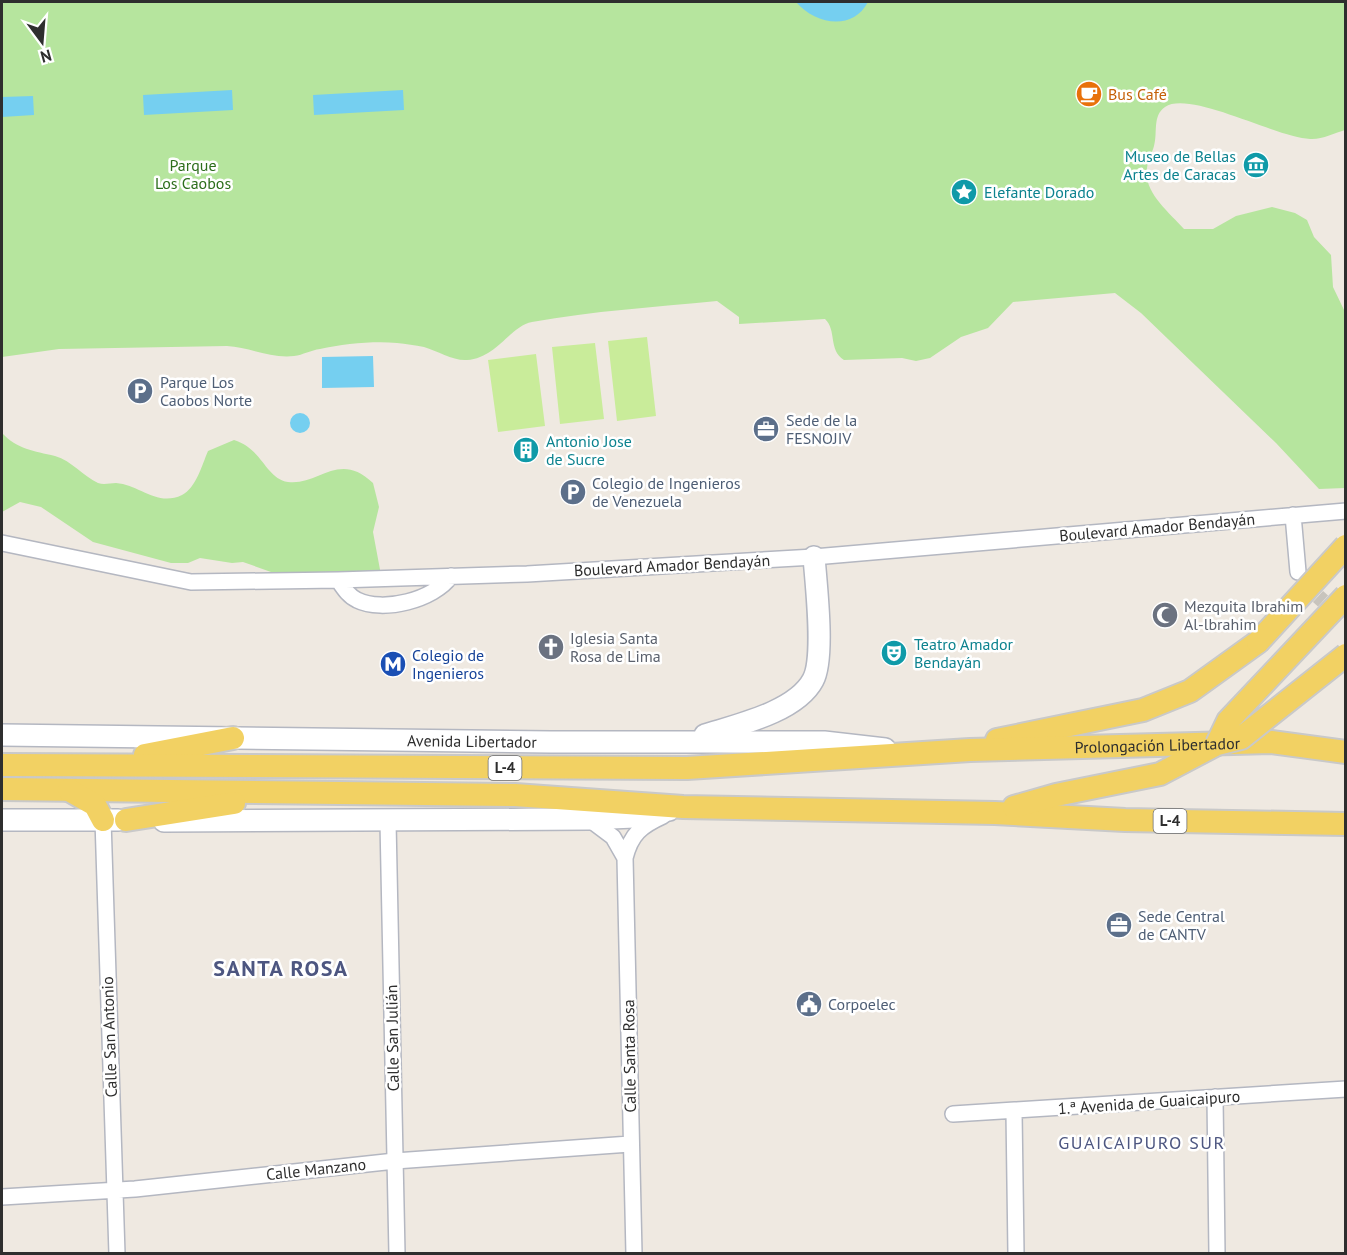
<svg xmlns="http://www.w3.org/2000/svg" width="1347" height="1255" font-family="'PT Sans',sans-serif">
	<rect width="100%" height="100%" fill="#efe9e1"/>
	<path fill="#b6e59e" d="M 2,2 L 1345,2 L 1345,130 C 1335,133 1321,140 1310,139 C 1277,138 1190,90 1165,107 C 1152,116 1158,133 1154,146 C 1152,153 1148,160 1147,168 C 1143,192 1169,212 1184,229 L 1213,229 L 1236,216 L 1272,207 L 1295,213 L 1307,220 L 1314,237 L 1331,255 L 1333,287 L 1345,312 L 1345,488 L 1319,489 L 1276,443 L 1141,313 L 1115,293 L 1013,302 L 988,328 L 961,337 L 930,358 L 916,361 L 902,358 L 844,360 C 828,350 837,330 825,319 L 739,324 L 739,317 L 717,301 C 655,307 593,311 532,322 C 510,326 497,358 467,360 C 453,361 438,351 424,347 C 415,345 406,344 397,343 C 372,341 344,344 320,349 C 311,350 303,355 294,356 C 272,359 249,347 227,346 L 59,349 L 2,357 Z
		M 2,433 C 17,449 34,451 55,456 C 72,461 83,476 98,483 C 104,485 110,483 116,483 C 140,485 157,507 182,495 C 196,488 202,465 208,451 L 234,440 C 263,449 265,478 288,482 C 318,486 339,450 373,483 L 379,507 L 373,532 L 381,575 L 288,578 L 243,562 L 232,563 L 200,558 L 188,563 L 171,563 L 93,542 L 41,507 L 20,502 L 2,512 Z"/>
	<path fill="#c9ec9a" d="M 647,337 L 656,416 L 617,421 L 608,341 Z
		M 595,343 L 604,419 L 560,424 L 552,347 Z
		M 536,354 L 545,426 L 498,432 L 488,360 Z"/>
	<path fill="#75cff0" d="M 796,2 L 868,2 C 852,32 815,24 796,2 Z
		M 232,90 L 233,110 L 144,115 L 143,95 Z
		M 403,90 L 404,110 L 314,115 L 313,95 Z
		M 33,96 L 34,115 L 2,117 L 2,97 Z
		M 373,356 L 374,387 L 322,388 L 322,357 Z
		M290 423a10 10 0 1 1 20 0a10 10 0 1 1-20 0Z"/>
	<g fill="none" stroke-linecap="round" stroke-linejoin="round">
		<path stroke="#c8c4bd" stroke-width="15" stroke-dasharray="15 8" stroke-linecap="butt" d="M 1301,581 L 1323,601"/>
		<defs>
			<path id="street" d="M 1293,515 L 1298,572
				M 2,543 L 191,582 L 338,580 L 527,574 L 814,557 L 1346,511
				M 338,580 C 343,587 348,596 357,600 C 383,613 434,600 451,576
				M 589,819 L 613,837 L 625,858
				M 103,820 L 117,1254
				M 388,822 L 397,1254
				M 1215,1097 L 1217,1254
				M 1014,1112 L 1016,1254
				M 953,1114 L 1346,1089
				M 2,1197 L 135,1189 L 395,1161 L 630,1144
				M 634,1254 L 625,858 C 631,834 641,826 663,816"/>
			<g id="secondary">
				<path id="s1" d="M 2,735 L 551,742 L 824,742 L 885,749"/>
				<path d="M 705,735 C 737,725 796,712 813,680 C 825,658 816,584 814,557"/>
				<path d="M 2,820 L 118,820"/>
				<path d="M 164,821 L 589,819 L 634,817 L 669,810"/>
			</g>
			<g id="primary">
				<path d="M 997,740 L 1143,710 L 1190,691 L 1258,642"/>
				<path d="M 145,755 L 233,738"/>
				<path id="s2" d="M 2,765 L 687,768 L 970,750 L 1271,742 L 1346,752"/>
				<path d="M 2,789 L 515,795 L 683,807 L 995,813 L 1125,820 L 1346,824"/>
				<path d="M 69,790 L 95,805 L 103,820"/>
				<path d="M 1014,807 L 1056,795 L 1160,774 L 1217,744"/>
				<path d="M 126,820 L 234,803"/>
			</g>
		</defs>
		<use href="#street" stroke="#b4b7c1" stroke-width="18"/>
		<use href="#secondary" stroke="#b4b7c1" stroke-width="24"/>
		<use href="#primary" stroke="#c9c9c9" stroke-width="26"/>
		<use href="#street" stroke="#fff" stroke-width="15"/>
		<use href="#secondary" stroke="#fff" stroke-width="21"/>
		<use href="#primary" stroke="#f2d163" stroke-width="22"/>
		<defs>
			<path id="primary-bridge" d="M 1258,642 L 1346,546
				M 1217,744 L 1228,721 L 1346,596
				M 1217,744 L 1241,738 L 1346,655"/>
		</defs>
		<use href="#primary-bridge" stroke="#c9c9c9" stroke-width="26" stroke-linecap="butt"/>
		<use href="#primary-bridge" stroke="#f2d163" stroke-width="22"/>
	</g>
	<defs>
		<symbol id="cafe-disc" viewBox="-11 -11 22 22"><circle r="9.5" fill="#e8710a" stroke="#fff"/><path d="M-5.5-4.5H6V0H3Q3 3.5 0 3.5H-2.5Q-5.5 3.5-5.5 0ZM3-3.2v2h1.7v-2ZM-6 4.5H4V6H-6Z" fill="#fff"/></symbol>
		<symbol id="museum-disc" viewBox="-11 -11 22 22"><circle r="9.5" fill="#0f9aa8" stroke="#fff"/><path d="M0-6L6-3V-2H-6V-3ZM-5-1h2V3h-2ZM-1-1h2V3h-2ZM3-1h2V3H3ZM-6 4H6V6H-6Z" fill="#fff"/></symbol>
		<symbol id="sight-disc" viewBox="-11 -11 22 22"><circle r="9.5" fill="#0f9aa8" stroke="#fff"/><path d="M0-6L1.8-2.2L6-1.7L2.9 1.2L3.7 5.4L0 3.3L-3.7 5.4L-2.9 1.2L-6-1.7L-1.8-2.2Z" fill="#fff"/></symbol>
		<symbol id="parking-disc" viewBox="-11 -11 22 22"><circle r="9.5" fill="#5c6f8a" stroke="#fff"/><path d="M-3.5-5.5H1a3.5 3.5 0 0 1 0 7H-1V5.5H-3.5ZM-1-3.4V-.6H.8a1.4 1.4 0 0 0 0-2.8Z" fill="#fff"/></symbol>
		<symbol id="office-disc" viewBox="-11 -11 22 22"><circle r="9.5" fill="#5c6f8a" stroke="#fff"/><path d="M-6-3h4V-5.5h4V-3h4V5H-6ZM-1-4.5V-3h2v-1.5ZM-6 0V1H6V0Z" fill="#fff"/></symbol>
		<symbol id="building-disc" viewBox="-11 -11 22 22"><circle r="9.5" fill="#0f9aa8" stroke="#fff"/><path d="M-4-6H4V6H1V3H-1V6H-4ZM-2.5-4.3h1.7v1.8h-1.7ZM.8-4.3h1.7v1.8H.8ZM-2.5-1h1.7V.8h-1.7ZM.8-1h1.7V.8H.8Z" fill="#fff"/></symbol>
		<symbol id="mosque-disc" viewBox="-11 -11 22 22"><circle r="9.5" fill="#6b7280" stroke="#fff"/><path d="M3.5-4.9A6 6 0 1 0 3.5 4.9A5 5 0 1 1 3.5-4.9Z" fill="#fff"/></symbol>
		<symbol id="church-disc" viewBox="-11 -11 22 22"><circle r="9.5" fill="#6b7280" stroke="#fff"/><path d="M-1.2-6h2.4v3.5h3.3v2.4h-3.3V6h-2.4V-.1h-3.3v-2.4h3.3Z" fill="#fff"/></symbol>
		<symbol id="theatre-disc" viewBox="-11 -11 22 22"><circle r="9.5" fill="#0f9aa8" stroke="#fff"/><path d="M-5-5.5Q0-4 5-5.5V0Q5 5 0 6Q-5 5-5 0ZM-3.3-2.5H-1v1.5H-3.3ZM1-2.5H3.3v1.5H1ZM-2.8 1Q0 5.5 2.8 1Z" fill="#fff"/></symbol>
		<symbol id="metro-disc" viewBox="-11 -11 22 22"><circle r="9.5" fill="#1a4fb4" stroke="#fff"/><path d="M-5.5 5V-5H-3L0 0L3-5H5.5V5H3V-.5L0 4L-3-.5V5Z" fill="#fff"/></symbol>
		<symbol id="civic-disc" viewBox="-11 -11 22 22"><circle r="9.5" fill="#5c6f8a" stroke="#fff"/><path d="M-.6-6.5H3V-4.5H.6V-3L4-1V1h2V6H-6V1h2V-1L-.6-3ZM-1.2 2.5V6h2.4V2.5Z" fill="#fff"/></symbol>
	</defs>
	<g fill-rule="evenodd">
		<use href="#cafe-disc" x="1074" y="79" width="30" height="30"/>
		<use href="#museum-disc" x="1241" y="150" width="30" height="30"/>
		<use href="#sight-disc" x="949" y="177" width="30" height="30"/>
		<use href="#parking-disc" x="125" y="376" width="30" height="30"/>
		<use href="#office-disc" x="751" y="414" width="30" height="30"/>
		<use href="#building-disc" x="511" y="435" width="30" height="30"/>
		<use href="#parking-disc" x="558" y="477" width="30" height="30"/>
		<use href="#mosque-disc" x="1150" y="600" width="30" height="30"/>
		<use href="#church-disc" x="536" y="632" width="30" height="30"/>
		<use href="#theatre-disc" x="879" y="638" width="30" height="30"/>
		<use href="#metro-disc" x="378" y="649" width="30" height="30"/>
		<use href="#office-disc" x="1104" y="910" width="30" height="30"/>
		<use href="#civic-disc" x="794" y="989" width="30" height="30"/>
	</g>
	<g text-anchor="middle" stroke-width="5" stroke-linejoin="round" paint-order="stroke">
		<g fill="#fff" stroke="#6d6d6d" stroke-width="1.5">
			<rect x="488.5" y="756" width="33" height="24" rx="4.5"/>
			<rect x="1153.5" y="809" width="33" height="24" rx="4.5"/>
		</g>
		<g font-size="15" font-weight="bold" fill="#2e2e2e">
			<text x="505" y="773">L-4</text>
			<text x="1170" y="826">L-4</text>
		</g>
		<g font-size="16" fill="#c56008" stroke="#fff" text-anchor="start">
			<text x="1108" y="100">Bus Café</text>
		</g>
		<g font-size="16" fill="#0d838f" stroke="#fff" text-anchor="start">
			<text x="1236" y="162" text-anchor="end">Museo de Bellas<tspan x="1236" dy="18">Artes de Caracas</tspan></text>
			<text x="984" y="198">Elefante Dorado</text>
			<text x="546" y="447">Antonio Jose<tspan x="546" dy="18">de Sucre</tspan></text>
			<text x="914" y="650">Teatro Amador<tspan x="914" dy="18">Bendayán</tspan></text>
		</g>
		<g font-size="16" fill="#2c6e1b" stroke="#fff">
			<text x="193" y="171">Parque<tspan x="193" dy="18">Los Caobos</tspan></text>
		</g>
		<g font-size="16" fill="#4e5e75" stroke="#fff" text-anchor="start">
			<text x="160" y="388">Parque Los<tspan x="160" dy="18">Caobos Norte</tspan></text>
			<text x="786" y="426">Sede de la<tspan x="786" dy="18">FESNOJIV</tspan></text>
			<text x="592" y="489">Colegio de Ingenieros<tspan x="592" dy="18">de Venezuela</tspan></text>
			<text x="1138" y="922">Sede Central<tspan x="1138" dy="18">de CANTV</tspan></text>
			<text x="828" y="1010">Corpoelec</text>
		</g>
		<g font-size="16" fill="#2e2e2e" stroke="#fff">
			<text transform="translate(1157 527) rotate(-5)" y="6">Boulevard Amador Bendayán</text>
			<text transform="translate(672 565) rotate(-3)" y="6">Boulevard Amador Bendayán</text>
			<text dy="6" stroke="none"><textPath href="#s1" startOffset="470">Avenida Libertador</textPath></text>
			<text dy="6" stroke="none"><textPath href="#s2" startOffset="1156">Prolongación Libertador</textPath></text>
			<text transform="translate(109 1037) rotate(-92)" y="6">Calle San Antonio</text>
			<text transform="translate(392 1038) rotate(-91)" y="6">Calle San Julián</text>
			<text transform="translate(629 1056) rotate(-91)" y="6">Calle Santa Rosa</text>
			<text transform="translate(1149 1102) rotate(-4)" y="6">1.ª Avenida de Guaicaipuro</text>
			<text transform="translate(316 1169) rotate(-6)" y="6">Calle Manzano</text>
		</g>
		<g font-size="16" fill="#5b616d" stroke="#fff" text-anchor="start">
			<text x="1184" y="612">Mezquita Ibrahim<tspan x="1184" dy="18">Al-lbrahim</tspan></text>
			<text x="570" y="644">Iglesia Santa<tspan x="570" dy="18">Rosa de Lima</tspan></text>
		</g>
		<g font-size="16" fill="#164399" stroke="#fff" text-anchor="start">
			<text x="412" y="661">Colegio de<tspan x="412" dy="18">Ingenieros</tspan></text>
		</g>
		<g font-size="18" letter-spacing="1.5" fill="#4d5680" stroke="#fff">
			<text x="1142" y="1149">GUAICAIPURO SUR</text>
		</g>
		<g font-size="22" font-weight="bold" letter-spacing="1.5" fill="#4d5680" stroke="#fff">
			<text x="281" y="976">SANTA ROSA</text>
		</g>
	</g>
	<rect width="1347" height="1255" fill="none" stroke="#2e2e2e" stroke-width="6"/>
	<g transform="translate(42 42) rotate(164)" stroke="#ffffff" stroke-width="4.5" paint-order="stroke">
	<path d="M0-4.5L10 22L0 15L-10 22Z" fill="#2e2e2e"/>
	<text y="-9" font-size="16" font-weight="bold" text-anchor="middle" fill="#2e2e2e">N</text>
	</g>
</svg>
